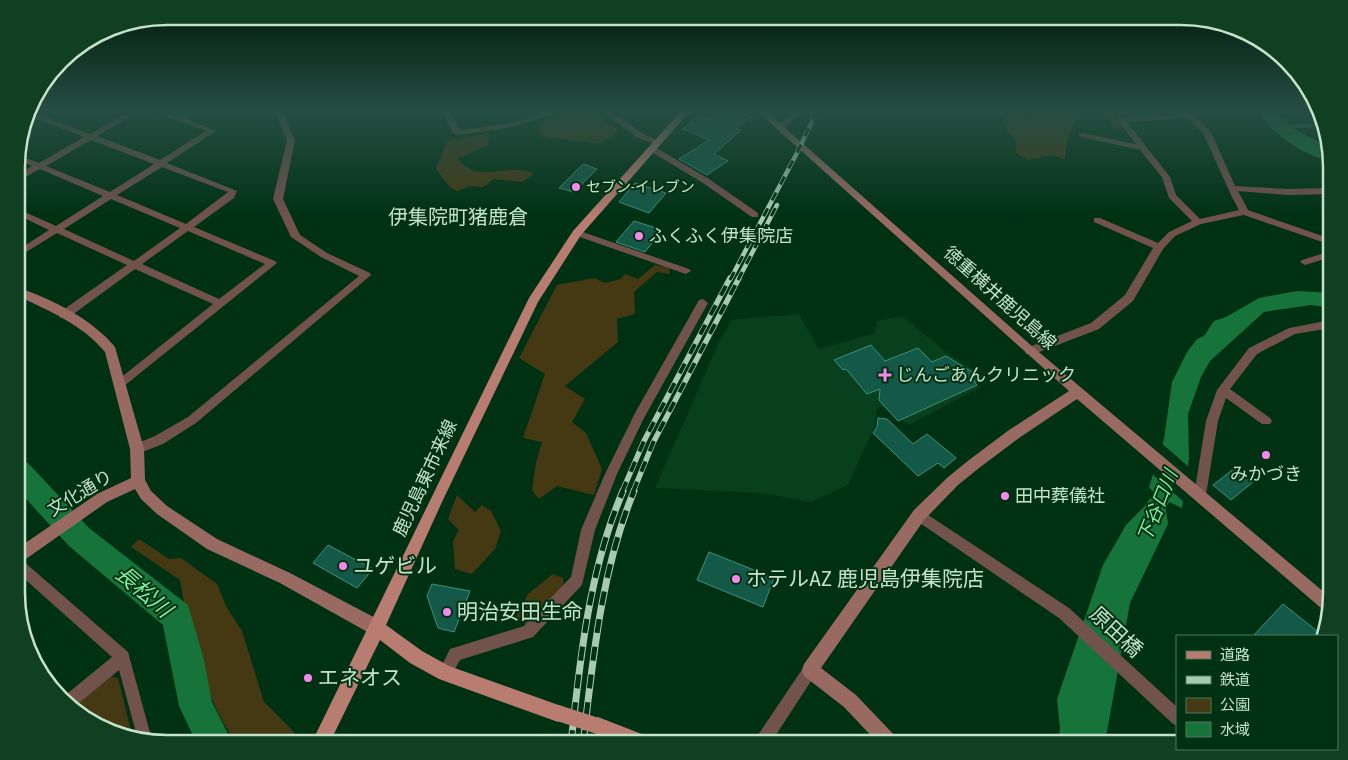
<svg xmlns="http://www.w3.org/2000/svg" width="1348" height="760" font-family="'Roboto Condensed','Noto Sans JP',sans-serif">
	<rect width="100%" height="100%" fill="#003113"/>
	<path fill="#083f1d" d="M 799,314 L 819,349 L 875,333 L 877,321 L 902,316 L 950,355 L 987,378 L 977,383 L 981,387 L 909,425 L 880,406 L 876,411 L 875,426 L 848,485 L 811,502 L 761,493 L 655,488 L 718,344 L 731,320 Z"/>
	<path fill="#453913" d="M 571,111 L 588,111 L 618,129 L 613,136 L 600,144 L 540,136 L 539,121 L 555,118 Z
		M 1033,111 L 1112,111 L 1122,129 L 1112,128 L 1109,118 L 1082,114 C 1070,124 1066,144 1065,159 L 1052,155 L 1028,160 L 1016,153 L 1016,141 L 1008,132 L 1003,121 L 1010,112 L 1027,119 Z
		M 489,133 L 488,145 L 457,159 C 461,162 466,167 470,169 C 491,178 514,163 534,174 L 522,182 L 494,179 L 483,187 L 470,186 L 457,191 L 450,187 L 436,169 L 447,141 Z
		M 655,265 L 669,268 L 670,274 L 657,272 L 634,292 L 635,314 L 617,319 L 618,342 L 565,386 L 585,399 L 572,422 L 586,433 L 602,469 L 594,495 L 557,486 L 539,499 L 532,490 L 536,463 L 542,442 L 523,438 L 545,374 L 519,358 L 557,285 L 594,278 L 605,283 L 621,279 L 625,274 L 638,279 Z
		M 457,495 L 475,512 L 482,505 L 491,511 L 501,531 L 495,549 L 472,574 L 455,569 L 453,541 L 459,530 L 448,519 Z
		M 139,539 L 169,559 L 181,558 L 217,584 L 227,608 L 242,631 L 264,702 L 295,733 L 289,744 L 237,744 C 205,700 189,633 180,580 L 131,547 Z
		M 553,574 L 563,578 L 564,586 L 526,625 L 516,617 L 528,594 Z
		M 110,676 L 118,678 L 132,735 L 92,724 L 73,707 Z"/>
	<path fill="#16743b" d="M 1297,291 L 1331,293 L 1331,308 L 1311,305 L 1264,312 L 1210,361 L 1201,377 L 1188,414 L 1189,459 L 1182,508 L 1169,502 L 1166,510 L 1168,524 L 1130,603 L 1105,743 L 1058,743 L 1060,728 L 1057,699 L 1103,565 L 1126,525 L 1144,507 L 1154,493 L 1149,487 L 1164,439 L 1172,382 L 1187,352 L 1197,339 L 1204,336 L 1214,321 L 1226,317 L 1259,298 Z"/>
	<path fill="#003113" d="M 1160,442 L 1190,468 L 1185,503 L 1150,472 Z"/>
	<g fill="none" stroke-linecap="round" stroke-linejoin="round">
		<path stroke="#16743b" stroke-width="4" d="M 1281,127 L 1321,125"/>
		<path fill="#16743b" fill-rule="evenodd" d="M 1258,111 L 1276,111 L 1293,128 L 1328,147 L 1331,161 C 1302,155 1275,136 1258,111 Z
			M 18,459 L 28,463 L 89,528 L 188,605 L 204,660 L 212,702 L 233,744 L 197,744 L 179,706 L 163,625 L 69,546 L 18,490 Z"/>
	</g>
	<path fill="#145947" stroke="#3b9379" d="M 718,111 L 736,111 L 751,117 L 736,129 L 741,130 L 714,154 L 728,161 L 707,175 L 679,159 L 709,140 L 683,129 L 698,116 L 707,120 Z
		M 583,164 L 597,169 L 574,192 L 559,188 Z
		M 635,183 L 666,193 L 649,213 L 619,202 Z
		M 634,221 L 662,230 L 645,252 L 616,242 Z
		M 871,345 L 885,361 L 918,348 L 932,362 L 946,356 L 982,378 L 974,382 L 977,385 L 898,421 L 879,400 L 880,389 L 867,394 L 846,369 L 843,370 L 834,360 Z
		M 878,418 L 887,419 L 913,444 L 927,434 L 956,458 L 944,468 L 938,463 L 918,476 L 873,433 L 877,427 Z
		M 1235,468 L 1253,482 L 1231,500 L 1213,485 Z
		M 328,545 L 373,569 L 357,588 L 313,563 Z
		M 709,552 L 774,578 L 763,607 L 697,580 Z
		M 432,584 L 470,591 L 454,632 L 438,628 L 427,596 Z
		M 1283,604 L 1322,635 L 1321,636 L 1253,636 Z"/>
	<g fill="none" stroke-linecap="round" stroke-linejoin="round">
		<path fill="#71524c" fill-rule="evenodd" d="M 29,111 L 90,134 L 129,111 L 139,111 L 97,136 L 160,160 L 206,131 L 151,111 L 162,111 L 179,117 L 187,111 L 196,111 L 186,119 L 216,131 L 167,163 L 237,191 L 234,198 L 194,227 L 275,261 L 277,263 L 124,386 L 116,386 L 114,383 L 213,304 L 135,269 L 68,318 L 60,318 L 59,315 L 60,312 L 127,265 L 57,233 L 18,257 L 18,250 L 49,230 L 18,215 L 18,209 L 56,226 L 103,196 L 40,169 L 18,181 L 18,175 L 32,166 L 18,160 L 18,155 L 39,163 L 84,137 L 27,115 ZM 91,140 L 154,164 L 110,192 L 46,166 ZM 162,167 L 228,192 L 186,224 L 117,195 ZM 111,199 L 180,228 L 134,261 L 64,229 ZM 188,231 L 265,264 L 219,299 L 142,264 Z
			M 275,111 L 283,111 L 295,140 L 283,199 L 300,235 L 327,253 L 370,273 L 371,275 L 196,423 L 163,444 L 137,454 L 133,453 L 131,449 L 133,445 L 155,436 L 188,417 L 359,276 L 321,257 L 291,237 L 273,199 L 287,140 Z
			M 343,111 L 365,111 L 348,116 L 345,116 Z
			M 442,111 L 450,111 L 460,130 L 506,124 L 551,111 L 564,111 L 507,128 L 457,135 L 453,133 Z
			M 601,111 L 610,111 L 644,134 L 662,143 L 658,145 L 638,138 Z
			M 794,111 L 803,111 L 784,129 L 778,129 L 778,125 Z
			M 1181,111 L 1190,111 L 1211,132 L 1235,186 L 1288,189 L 1331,188 L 1331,194 L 1288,195 L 1238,191 L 1248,210 L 1331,239 L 1331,245 L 1244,215 L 1201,224 L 1175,236 L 1163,249 L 1133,301 L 1099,329 L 1034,354 L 1026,354 L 1025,351 L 1026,348 L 1091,323 L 1125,295 L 1153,248 L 1094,222 L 1094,218 L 1100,218 L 1158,243 L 1169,232 L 1192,221 L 1169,198 L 1162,177 L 1140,150 L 1082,137 L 1078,135 L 1082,133 L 1136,144 L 1117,120 L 1118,118 L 1183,113 ZM 1187,118 L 1203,133 L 1232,197 L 1239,210 L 1200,219 L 1176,195 L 1170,177 L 1127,122 Z
			M 653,146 L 709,179 L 758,213 L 758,217 L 752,217 L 703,183 L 650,151 L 649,149 Z
			M 577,230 L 689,269 L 691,271 L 686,274 L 683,273 L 574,235 L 574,231 Z
			M 1331,251 L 1331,257 L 1305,265 L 1300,262 L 1302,260 Z
			M 703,299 L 708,303 L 644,418 L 617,474 L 595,530 L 582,585 L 533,637 L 460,660 L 450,678 L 445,680 L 440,678 L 438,673 L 450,649 L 524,626 L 571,577 L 581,530 L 605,474 L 635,413 L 699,300 Z
			M 1331,320 L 1331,328 L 1295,334 L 1257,354 L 1230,389 L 1270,418 L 1272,421 L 1270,424 L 1262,424 L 1226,398 L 1218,421 L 1206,495 L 1204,499 L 1200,501 L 1196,499 L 1194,495 L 1206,421 L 1217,390 L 1249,348 L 1289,328 Z
			M 919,509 L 1069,608 L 1177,707 L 1177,726 L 1172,723 L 1059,618 L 914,519 L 913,515 L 914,511 Z
			M 18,559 L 23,561 L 128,652 L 152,740 L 137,736 L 119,670 L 74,707 L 63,697 L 112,657 L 18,573 Z
			M 810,663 L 815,665 L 817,670 L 815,675 L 770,744 L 752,744 L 805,665 Z"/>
		<path fill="#996a61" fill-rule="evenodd" d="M 757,111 L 766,111 L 1034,348 L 1331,598 L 1328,614 L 1077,399 L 1019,438 L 979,468 L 958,485 L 924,520 L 821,668 L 856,695 L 897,738 L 900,744 L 879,744 L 844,707 L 804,676 L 802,670 L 804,664 L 914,510 L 948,477 L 969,460 L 1009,430 L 1069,391 Z
			M 18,288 C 51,298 93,320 115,347 L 144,449 L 145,480 L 151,491 L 167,506 L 217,539 L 290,573 L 383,622 L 385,628 L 383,634 L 377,636 L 371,634 L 280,583 L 207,549 L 157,514 L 141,499 L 135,489 L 107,502 L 23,561 L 18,563 L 18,548 L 97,494 L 131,478 L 130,449 L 105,352 C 82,324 49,311 18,296 Z"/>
		<path fill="#b97c70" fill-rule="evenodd" d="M 681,111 L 690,111 L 581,235 L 538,302 L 442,502 L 386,625 L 422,651 L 449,666 L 564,707 L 567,713 L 564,719 L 558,722 L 439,679 L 410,663 L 380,640 L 329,744 L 311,744 L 529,298 L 573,231 Z
			M 598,717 L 652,738 L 655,744 L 622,744 L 592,732 L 589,726 L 592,720 Z"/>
		<defs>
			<path id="rail-far2" d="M 730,280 L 797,153 L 817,111
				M 738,280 L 777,205"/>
			<path id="rail-far1" d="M 622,492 L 644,441 L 730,278
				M 633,492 L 653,443 L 739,278"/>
			<path id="rail" d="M 571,744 C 580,659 589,570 623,491
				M 583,744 C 593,658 601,571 634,491"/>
		</defs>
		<use href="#rail-far2" stroke="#a8cab0" stroke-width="4.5"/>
		<use href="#rail-far1" stroke="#a8cab0" stroke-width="5.5"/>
		<use href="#rail" stroke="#a8cab0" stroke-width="7"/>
		<use href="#rail-far2" stroke="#003113" stroke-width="3" stroke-dasharray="9" stroke-linecap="butt"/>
		<use href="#rail-far1" stroke="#003113" stroke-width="4" stroke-dasharray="11" stroke-linecap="butt"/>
		<use href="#rail" stroke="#003113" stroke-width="5" stroke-dasharray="14" stroke-linecap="butt"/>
		<path stroke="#b97c70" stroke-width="16" d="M 558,713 L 598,726"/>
	</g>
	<linearGradient id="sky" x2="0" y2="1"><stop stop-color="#001b0a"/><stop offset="0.51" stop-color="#264e44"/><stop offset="1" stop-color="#264e44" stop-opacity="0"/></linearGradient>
	<rect width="1348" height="217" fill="url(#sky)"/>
	<g fill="#f788eb" stroke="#003113" stroke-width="2">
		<circle cx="576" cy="187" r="5"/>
		<circle cx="639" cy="236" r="5"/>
		<path d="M882.5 367.5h5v5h5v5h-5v5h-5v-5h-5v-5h5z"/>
		<circle cx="1266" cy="455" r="5"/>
		<circle cx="1005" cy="496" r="5"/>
		<circle cx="343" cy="566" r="5"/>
		<circle cx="736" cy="579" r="5"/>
		<circle cx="447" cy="612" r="5"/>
		<circle cx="308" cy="678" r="5"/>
	</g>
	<g text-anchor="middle" stroke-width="4" stroke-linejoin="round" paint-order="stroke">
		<g font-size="15" fill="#c4e3ca" stroke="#003113" text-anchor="start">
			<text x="586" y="192">セブン-イレブン</text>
		</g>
		<g font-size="18" fill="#c4e3ca" stroke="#003113" text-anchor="start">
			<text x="649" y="242">ふくふく伊集院店</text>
			<text x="896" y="381">じんごあんクリニック</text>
			<text x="1266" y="480" text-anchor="middle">みかづき</text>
			<text x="1015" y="502">田中葬儀社</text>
		</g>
		<g font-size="18" fill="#c4e3ca" stroke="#003113">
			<text transform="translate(1000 298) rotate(42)" y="6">徳重横井鹿児島線</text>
			<text transform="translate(425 478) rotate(-65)" y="6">鹿児島東市来線</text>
			<text transform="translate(80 493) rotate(-31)" y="6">文化通り</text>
		</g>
		<g font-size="19" font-style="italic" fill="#7cec9b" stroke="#003113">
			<text transform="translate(1157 506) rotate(-68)" y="7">下谷口川</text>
		</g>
		<g font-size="20" fill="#c4e3ca" stroke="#003113">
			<text x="458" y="224">伊集院町猪鹿倉</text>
		</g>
		<g font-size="21" fill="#c4e3ca" stroke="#003113" text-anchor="start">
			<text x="353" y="573">ユゲビル</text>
			<text x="746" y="586">ホテルAZ 鹿児島伊集院店</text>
			<text x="457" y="619">明治安田生命</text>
			<text x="318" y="685">エネオス</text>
		</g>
		<g font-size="21" fill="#c4e3ca" stroke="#003113">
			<text transform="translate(1116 632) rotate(43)" y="7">原田橋</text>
		</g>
		<g font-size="22" font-style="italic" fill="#7cec9b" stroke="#003113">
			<text transform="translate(144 591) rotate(41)" y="8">長松川</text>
		</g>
	</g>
	<path d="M0 0H1348V760H0ZM167 25H1181A142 142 0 0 1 1323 167V593A142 142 0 0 1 1181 735H167A142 142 0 0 1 25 593V167A142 142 0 0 1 167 25Z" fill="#103f22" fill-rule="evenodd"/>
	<path fill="none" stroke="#c4e3ca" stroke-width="2.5" d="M167 25H1181A142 142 0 0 1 1323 167V593A142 142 0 0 1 1181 735H167A142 142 0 0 1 25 593V167A142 142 0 0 1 167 25Z"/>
	<rect x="1176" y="635" width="162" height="115" fill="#003113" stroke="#4e785c"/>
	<rect x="1186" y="651" width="25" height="8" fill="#b97c70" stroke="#4e785c"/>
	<text x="1220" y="660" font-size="15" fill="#c4e3ca">道路</text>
	<rect x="1186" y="676" width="25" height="8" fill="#a8cab0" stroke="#4e785c"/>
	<text x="1220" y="685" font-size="15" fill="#c4e3ca">鉄道</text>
	<rect x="1186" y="698" width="25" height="15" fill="#453913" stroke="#4e785c"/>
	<text x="1220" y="710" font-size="15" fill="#c4e3ca">公園</text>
	<rect x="1186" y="722" width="25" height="15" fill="#16743b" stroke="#4e785c"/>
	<text x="1220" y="735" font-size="15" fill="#c4e3ca">水域</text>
</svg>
